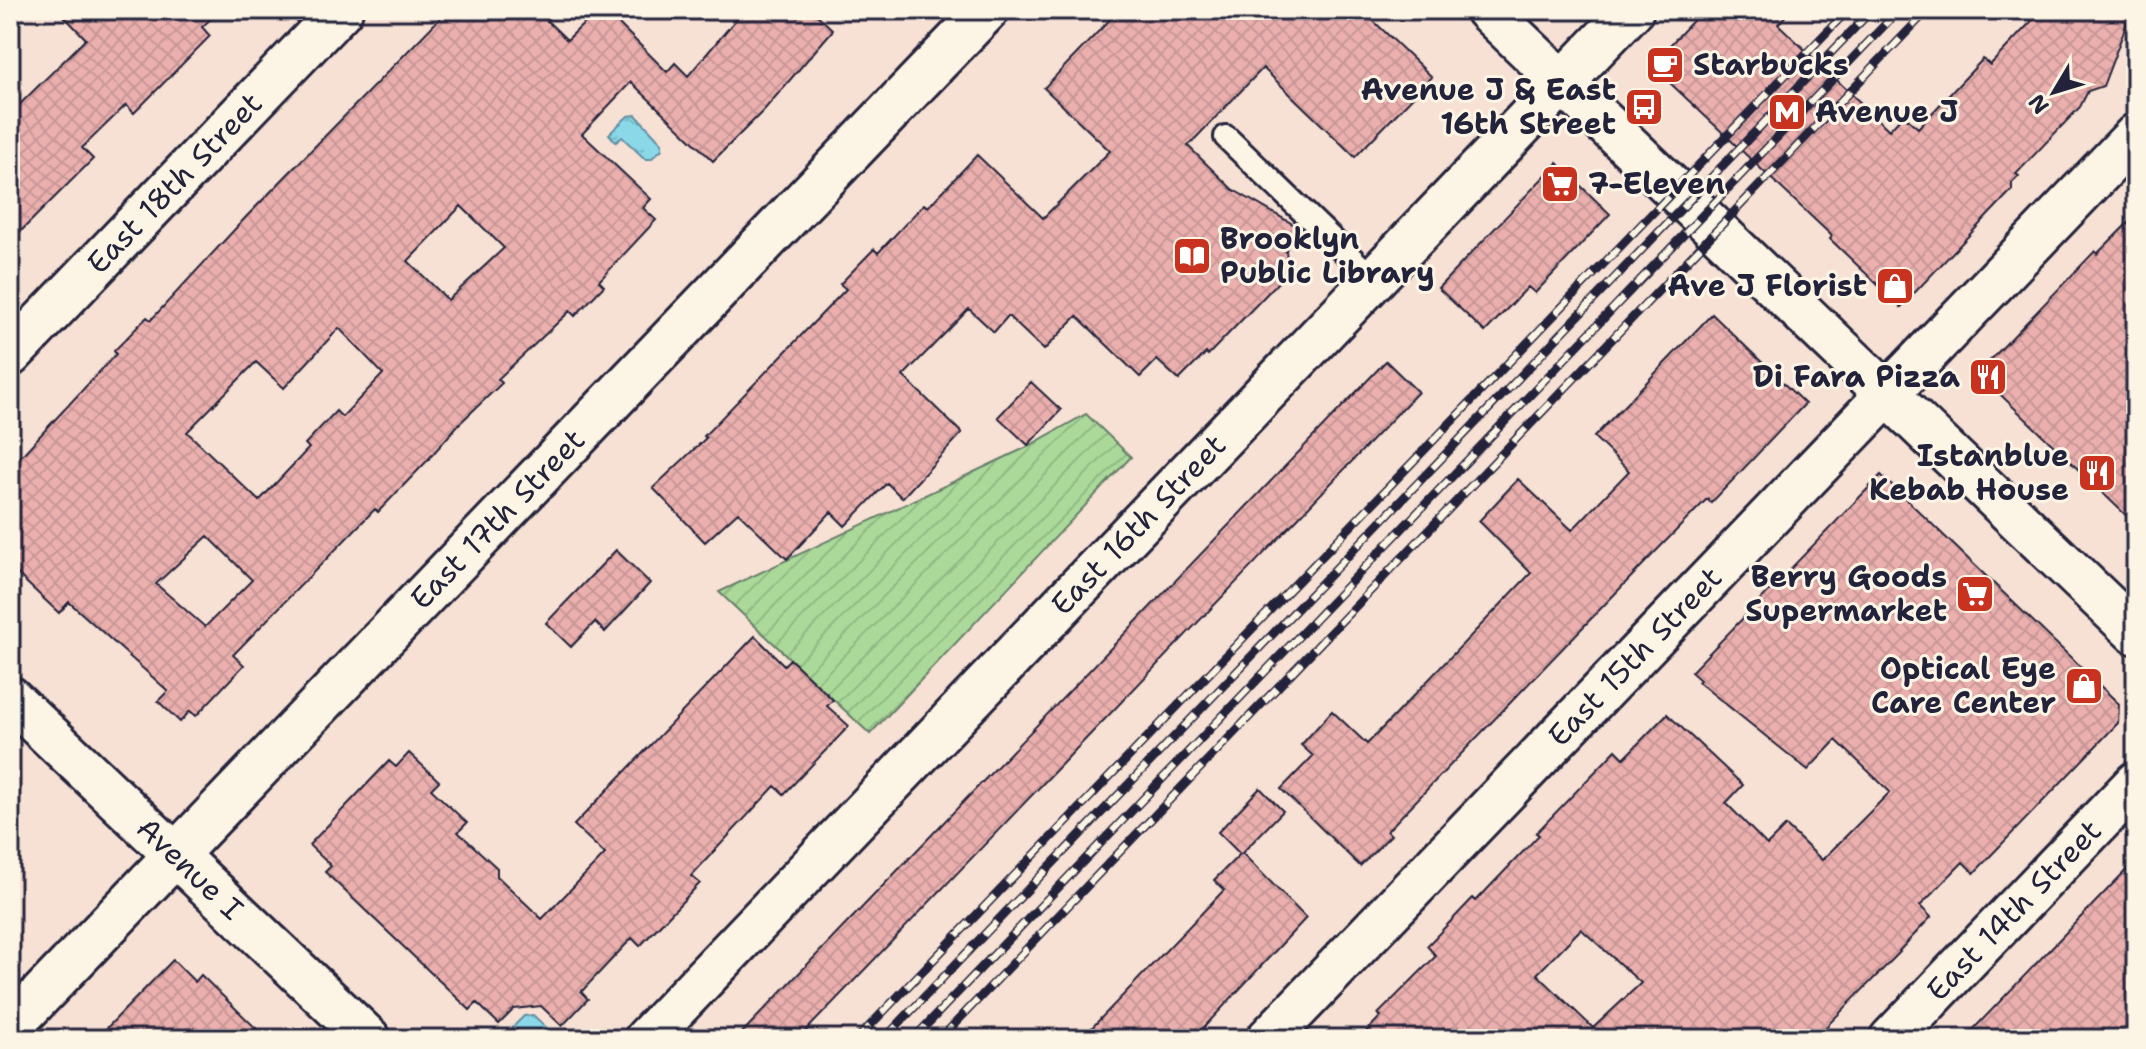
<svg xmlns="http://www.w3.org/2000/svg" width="2146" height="1049" font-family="'Shantell Sans',sans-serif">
	<defs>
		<pattern id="garden-furrows" width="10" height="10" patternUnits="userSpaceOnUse" patternTransform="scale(2)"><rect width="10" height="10" fill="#aad999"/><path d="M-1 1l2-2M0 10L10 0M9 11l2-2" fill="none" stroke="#92ba85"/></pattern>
		<pattern id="water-ripples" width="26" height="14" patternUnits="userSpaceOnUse" patternTransform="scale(2)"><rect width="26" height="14" fill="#8ad8e8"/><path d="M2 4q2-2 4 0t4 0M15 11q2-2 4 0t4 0" fill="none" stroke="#77b9c8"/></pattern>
		<pattern id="building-cross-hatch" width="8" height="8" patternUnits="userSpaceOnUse" patternTransform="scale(2)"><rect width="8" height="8" fill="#ebb0ae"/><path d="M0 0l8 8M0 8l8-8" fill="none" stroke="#c99797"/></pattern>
	</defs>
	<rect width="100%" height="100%" fill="#f7e0d4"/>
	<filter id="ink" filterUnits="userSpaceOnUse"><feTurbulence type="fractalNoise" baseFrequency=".0125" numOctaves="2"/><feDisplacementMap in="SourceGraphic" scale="16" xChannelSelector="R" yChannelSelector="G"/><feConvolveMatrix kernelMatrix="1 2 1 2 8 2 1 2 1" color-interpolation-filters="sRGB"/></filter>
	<g filter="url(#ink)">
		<path fill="url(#garden-furrows)" stroke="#667e6a" stroke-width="2" d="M 1086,414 L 1131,457 L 870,734 L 719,592 L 1025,448 Z"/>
		<path fill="url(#water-ripples)" stroke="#608fa3" stroke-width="2" d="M 636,115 L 662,143 L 662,149 L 651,159 L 645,159 L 622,137 L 616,142 L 609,134 L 628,116 Z
			M 533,1015 L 555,1036 L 563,1039 L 501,1039 L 524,1016 Z"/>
		<path fill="url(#building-cross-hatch)" stroke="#22223b" stroke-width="2" fill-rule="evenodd" d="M 58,10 L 220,10 L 202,27 L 210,36 L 134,113 L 126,105 L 82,148 L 93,159 L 10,242 L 10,114 L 86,39 Z
			M 448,10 L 536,10 L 567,40 L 598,10 L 605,10 L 667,72 L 675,63 L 688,76 L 744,10 L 812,10 L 833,30 L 764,110 L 713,161 L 631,82 L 582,134 L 651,199 L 643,208 L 656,220 L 599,281 L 604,286 L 575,316 L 570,311 L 498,379 L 502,383 L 458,425 L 426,462 L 378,512 L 375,509 L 233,655 L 244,665 L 196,716 L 190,711 L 180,722 L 158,701 L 168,691 L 69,602 L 59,613 L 10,567 L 10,468 L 116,354 L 114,351 L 147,317 L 151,320 L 247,216 ZM 461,206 L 504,248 L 448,300 L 408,261 ZM 339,328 L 383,374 L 342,417 L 336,411 L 305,444 L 309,448 L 259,501 L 187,432 L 256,362 L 284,388 ZM 208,536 L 252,580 L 205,627 L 156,584 Z
			M 1119,10 L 1362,10 L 1432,77 L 1355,157 L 1263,68 L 1188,146 L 1232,189 L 1296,226 L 1286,250 L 1288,272 L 1208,355 L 1206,353 L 1179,380 L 1157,360 L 1140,377 L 1077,316 L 1044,350 L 1008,316 L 994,332 L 969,309 L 903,376 L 962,433 L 902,498 L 887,483 L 845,526 L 831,512 L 787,559 L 738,512 L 705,542 L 653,488 L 706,438 L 704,436 L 846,289 L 840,284 L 874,249 L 878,253 L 924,204 L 928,207 L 977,155 L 1043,218 L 1110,151 L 1044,88 Z
			M 1703,10 L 1791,10 L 1778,24 L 1889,130 L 1903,115 L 1918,128 L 1983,59 L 1990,65 L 2042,10 L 2132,10 L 2103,86 L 2088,91 L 2080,107 L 2016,174 L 2019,176 L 2012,183 L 2012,190 L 1901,307 L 1830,239 L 1832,236 L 1651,65 Z
			M 1557,163 L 1610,214 L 1535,293 L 1528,287 L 1485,332 L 1438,288 Z
			M 2136,215 L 2136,525 L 1978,373 L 2095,251 L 2097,254 Z
			M 1712,314 L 1805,404 L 1711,503 L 1707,499 L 1659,548 L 1387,831 L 1391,835 L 1360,866 L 1281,789 L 1313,756 L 1301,745 L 1332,711 L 1367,744 L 1531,573 L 1479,521 L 1518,479 L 1572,530 L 1629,471 L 1594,437 Z
			M 1386,361 L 1418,392 L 1295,521 L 798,1039 L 736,1039 Z
			M 1031,382 L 1061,410 L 1028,445 L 998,417 Z
			M 1881,475 L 2119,704 L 2118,723 L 1974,873 L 1963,862 L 1920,906 L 1931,917 L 1899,951 L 1900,952 L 1814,1039 L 1359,1039 L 1381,1016 L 1378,1014 L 1436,956 L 1427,946 L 1473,898 L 1476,901 L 1539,835 L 1536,833 L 1616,750 L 1624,758 L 1667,714 L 1743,785 L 1726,803 L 1767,845 L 1786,826 L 1822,860 L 1890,792 L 1836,740 L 1808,770 L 1698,682 L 1700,680 L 1691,672 ZM 1581,929 L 1641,983 L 1593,1028 L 1537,974 Z
			M 616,550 L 650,583 L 605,632 L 595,622 L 571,647 L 546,623 Z
			M 755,636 L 784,665 L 790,659 L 833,700 L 827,706 L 849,726 L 784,794 L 775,786 L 691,876 L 700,883 L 640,946 L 632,938 L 581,992 L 588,999 L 562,1026 L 541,1006 L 514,1009 L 499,1024 L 477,1003 L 470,1010 L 325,872 L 331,866 L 309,845 L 389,761 L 396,767 L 409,753 L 439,781 L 431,789 L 467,823 L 458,832 L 497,868 L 497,876 L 542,919 L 605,854 L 574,825 Z
			M 1260,788 L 1283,811 L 1242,853 L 1306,918 L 1193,1039 L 1081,1039 L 1224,890 L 1214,880 L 1240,854 L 1218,832 Z
			M 2136,860 L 2136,1039 L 1964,1039 L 2051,948 Z
			M 173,960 L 195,982 L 201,975 L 267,1039 L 96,1039 Z"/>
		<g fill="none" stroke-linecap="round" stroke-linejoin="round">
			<defs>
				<path id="lane" d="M 1226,137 L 1374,280"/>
				<g id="street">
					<path d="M 1487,10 L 2136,633"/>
					<path id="s1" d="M 10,355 L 341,10"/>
					<path id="s2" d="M 10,698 L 369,1039"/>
					<path id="s3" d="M 10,1027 L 987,10"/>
					<path id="s4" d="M 646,1039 L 1632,10"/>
					<path id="s5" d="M 1268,1039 L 2136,135"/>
					<path id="s6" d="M 1891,1039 L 2136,783"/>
				</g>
			</defs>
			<use href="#lane" stroke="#22223b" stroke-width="28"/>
			<use href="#street" stroke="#22223b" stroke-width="48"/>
			<use href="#lane" stroke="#fcf5e5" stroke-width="22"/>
			<use href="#street" stroke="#fcf5e5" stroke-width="42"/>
			<defs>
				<path id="rail" d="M 857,1039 L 1848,10
					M 884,1039 L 1872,10
					M 913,1039 L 1899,10
					M 940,1039 L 1928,10"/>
			</defs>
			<use href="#rail" stroke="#22223b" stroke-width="9"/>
			<use href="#rail" stroke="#fcf5e5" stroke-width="6" stroke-dasharray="18" stroke-linecap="butt"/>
		</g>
	</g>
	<defs>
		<symbol id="cafe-square" viewBox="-11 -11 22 22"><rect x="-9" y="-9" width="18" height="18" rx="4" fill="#c8321e" stroke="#fcf5e5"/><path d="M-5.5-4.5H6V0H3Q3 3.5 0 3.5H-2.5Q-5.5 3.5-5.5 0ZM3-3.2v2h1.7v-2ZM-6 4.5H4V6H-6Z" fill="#fff"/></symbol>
		<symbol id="bus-square" viewBox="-11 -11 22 22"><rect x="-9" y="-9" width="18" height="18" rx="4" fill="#c8321e" stroke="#fcf5e5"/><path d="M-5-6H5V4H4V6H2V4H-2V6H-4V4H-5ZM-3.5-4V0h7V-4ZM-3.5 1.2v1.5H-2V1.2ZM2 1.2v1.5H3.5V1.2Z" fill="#fff"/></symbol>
		<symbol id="metro-square" viewBox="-11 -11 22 22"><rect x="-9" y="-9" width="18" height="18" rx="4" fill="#c8321e" stroke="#fcf5e5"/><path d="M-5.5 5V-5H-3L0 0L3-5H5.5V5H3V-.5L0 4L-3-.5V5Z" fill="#fff"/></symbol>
		<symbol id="supermarket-square" viewBox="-11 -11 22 22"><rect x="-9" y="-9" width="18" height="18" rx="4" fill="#c8321e" stroke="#fcf5e5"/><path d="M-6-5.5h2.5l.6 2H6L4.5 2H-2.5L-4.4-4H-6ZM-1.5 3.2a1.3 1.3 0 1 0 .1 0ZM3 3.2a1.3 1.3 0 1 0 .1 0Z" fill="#fff"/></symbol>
		<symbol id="library-square" viewBox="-11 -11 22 22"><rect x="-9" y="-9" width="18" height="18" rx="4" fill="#c8321e" stroke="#fcf5e5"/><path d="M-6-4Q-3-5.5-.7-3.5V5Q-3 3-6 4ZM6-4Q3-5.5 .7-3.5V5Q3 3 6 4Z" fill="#fff"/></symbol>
		<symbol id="shop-square" viewBox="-11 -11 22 22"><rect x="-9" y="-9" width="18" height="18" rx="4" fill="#c8321e" stroke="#fcf5e5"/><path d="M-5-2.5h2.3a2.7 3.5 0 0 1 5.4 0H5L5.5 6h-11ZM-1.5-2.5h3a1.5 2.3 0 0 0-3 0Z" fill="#fff"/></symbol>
		<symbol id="restaurant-square" viewBox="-11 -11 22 22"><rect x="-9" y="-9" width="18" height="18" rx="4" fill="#c8321e" stroke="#fcf5e5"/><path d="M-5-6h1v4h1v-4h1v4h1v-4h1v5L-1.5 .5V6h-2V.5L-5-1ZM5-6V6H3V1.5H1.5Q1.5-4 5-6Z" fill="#fff"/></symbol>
	</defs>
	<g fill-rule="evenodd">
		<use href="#cafe-square" x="1643" y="43" width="44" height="44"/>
		<use href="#bus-square" x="1622" y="85" width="44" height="44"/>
		<use href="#metro-square" x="1765" y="90" width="44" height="44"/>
		<use href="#supermarket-square" x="1538" y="162" width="44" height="44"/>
		<use href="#library-square" x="1170" y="234" width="44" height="44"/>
		<use href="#shop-square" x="1873" y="264" width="44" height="44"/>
		<use href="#restaurant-square" x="1966" y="355" width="44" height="44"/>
		<use href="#restaurant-square" x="2075" y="451" width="44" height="44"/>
		<use href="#supermarket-square" x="1953" y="572" width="44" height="44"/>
		<use href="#shop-square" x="2062" y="664" width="44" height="44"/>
	</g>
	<g text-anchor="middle" stroke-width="6" stroke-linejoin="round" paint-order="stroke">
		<g font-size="30" font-weight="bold" fill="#22223b" stroke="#fcf5e5" text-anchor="end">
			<text x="1693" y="75" text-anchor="start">Starbucks</text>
			<text x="1616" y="100">Avenue J &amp; East<tspan x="1616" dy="34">16th Street</tspan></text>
			<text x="1815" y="122" text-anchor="start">Avenue J</text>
			<text x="1588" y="194" text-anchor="start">7-Eleven</text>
			<text x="1220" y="249" text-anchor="start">Brooklyn<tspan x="1220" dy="34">Public Library</tspan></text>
			<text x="1867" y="296">Ave J Florist</text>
			<text x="1960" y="387">Di Fara Pizza</text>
			<text x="2069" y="466">Istanblue<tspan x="2069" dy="34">Kebab House</tspan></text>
			<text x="1947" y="587">Berry Goods<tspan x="1947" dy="34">Supermarket</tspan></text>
			<text x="2056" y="679">Optical Eye<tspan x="2056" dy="34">Care Center</tspan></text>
		</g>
		<g font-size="30" fill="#22223b" stroke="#fcf5e5">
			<text dy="10" stroke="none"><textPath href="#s1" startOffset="238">East 18th Street</textPath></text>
			<text dy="10" stroke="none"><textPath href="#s3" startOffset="704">East 17th Street</textPath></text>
			<text dy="10" stroke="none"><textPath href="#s4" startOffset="712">East 16th Street</textPath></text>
			<text dy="10" stroke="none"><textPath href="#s5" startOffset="530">East 15th Street</textPath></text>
			<text dy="10" stroke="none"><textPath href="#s2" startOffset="248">Avenue I</textPath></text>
			<text dy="10" stroke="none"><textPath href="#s6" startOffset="178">East 14th Street</textPath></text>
		</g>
	</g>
	<rect width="2146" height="1049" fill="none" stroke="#fcf5e5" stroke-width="40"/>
	<rect x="20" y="20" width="2106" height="1009" fill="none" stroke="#22223b" stroke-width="3" filter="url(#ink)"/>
	<g transform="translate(2054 92) rotate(232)" stroke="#fcf5e5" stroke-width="6" paint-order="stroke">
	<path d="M0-6L14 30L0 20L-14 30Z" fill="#22223b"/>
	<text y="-12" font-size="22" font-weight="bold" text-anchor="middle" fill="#22223b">N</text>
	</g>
</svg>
